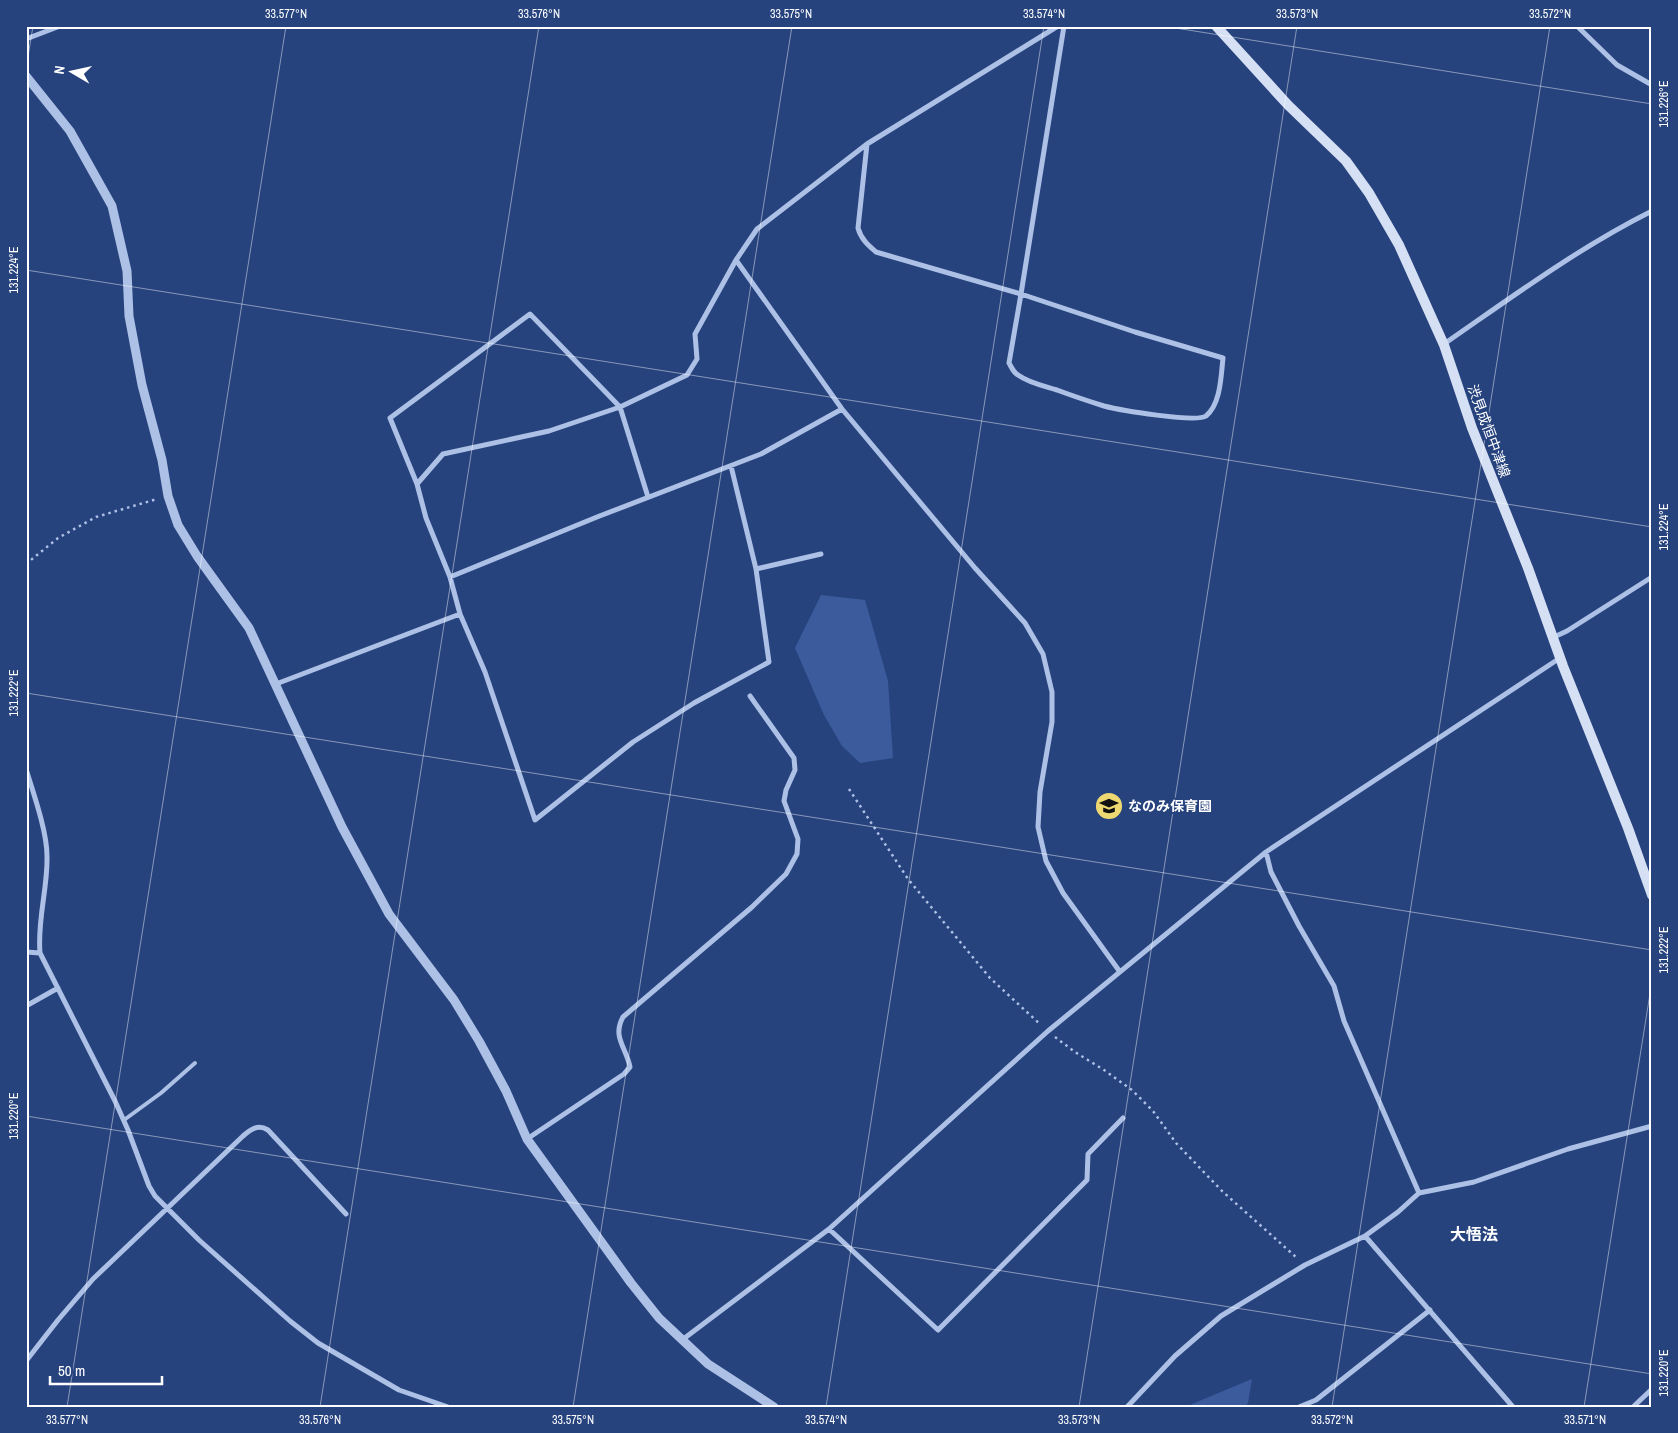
<svg xmlns="http://www.w3.org/2000/svg" width="1678" height="1433" font-family="'Archivo Narrow','Noto Sans JP',sans-serif">
	<rect width="100%" height="100%" fill="#27437e"/>
	<path fill="#3b5b9c" d="M 821,595 L 865,600 L 888,681 L 893,758 L 860,763 L 842,746 L 824,715 L 795,648 Z
		M 1252,1379 L 1248,1403 L 1245,1407 L 1189,1407 L 1192,1404 Z"/>
	<g fill="none" stroke-linecap="round" stroke-linejoin="round">
		<path stroke="#adc0e5" stroke-width="2.5" stroke-dasharray="2.5 4" stroke-linecap="butt" d="M 26,564 L 58,538 L 96,517 L 157,499
			M 849,789 L 908,879 L 990,978 L 1041,1025
			M 1055,1037 L 1075,1052 L 1104,1070 L 1132,1090 L 1153,1111 L 1176,1143 L 1222,1191 L 1297,1258"/>
		<path stroke="#adc0e5" stroke-width="4" d="M 124,1120 L 161,1093 L 195,1063"/>
		<path stroke="#adc0e5" stroke-width="5" d="M 1577,26 L 1617,65 L 1652,85
			M 26,39 L 60,26
			M 867,144 L 858,228 C 861,239 868,245 876,252 L 1021,294 L 1064,26
			M 736,260 L 842,409 L 975,568 L 1025,623 L 1043,654 L 1052,692 L 1052,722 L 1040,792 L 1038,827 L 1046,861 L 1063,893 L 1120,972
			M 1021,294 L 1135,332 L 1223,358 C 1221,375 1221,404 1206,416 C 1196,423 1119,410 1104,406 C 1088,401 1073,396 1057,390 C 1044,386 1029,383 1018,375 C 1013,372 1012,368 1009,363 Z
			M 1444,344 C 1512,297 1578,248 1652,211
			M 417,484 L 443,454 L 549,431 L 620,407 L 687,375 L 697,359 L 695,334 L 736,260 L 757,229 L 867,144 L 1058,26
			M 648,497 L 620,407 L 530,314 L 390,418 L 417,484 L 426,518 L 450,577 L 460,614 L 485,672 L 535,820 L 633,742 L 694,703 L 769,662 L 756,569 L 731,466
			M 756,569 L 821,554
			M 450,577 L 597,517 L 761,454 L 842,409
			M 1554,637 L 1567,631 L 1652,577
			M 276,684 L 460,614
			M 26,769 C 33,792 47,831 47,856 C 48,888 37,920 40,953 L 115,1101 L 128,1130 L 149,1186 L 155,1196 L 199,1240 L 290,1321 L 318,1343 L 399,1390 L 448,1407
			M 1266,852 L 1271,872 L 1299,926 L 1334,986 L 1344,1021 L 1419,1193
			M 26,952 L 40,953
			M 26,1006 L 58,988
			M 527,1139 L 624,1074 L 630,1067 C 626,1047 612,1037 623,1017 L 752,907 L 786,874 L 797,854 L 798,839 L 784,801 L 786,790 L 795,770 L 794,758 L 750,696
			M 829,1229 L 938,1330 L 1087,1180 L 1088,1154 L 1123,1118
			M 1365,1236 L 1513,1407
			M 682,1340 L 829,1229 L 1048,1031 L 1266,852 L 1560,658
			M 26,1361 L 58,1320 L 93,1279 L 243,1136 C 251,1129 258,1124 268,1130 L 346,1214
			M 1127,1407 L 1175,1356 L 1221,1316 L 1305,1265 L 1365,1236 L 1398,1212 L 1419,1193 L 1474,1182 L 1568,1149 L 1652,1126
			M 1299,1407 L 1316,1400 L 1430,1310
			M 1633,1407 L 1652,1389"/>
		<path stroke="#adc0e5" stroke-width="9" d="M 26,76 L 70,131 L 112,206 L 127,271 L 129,316 L 142,385 L 162,460 L 168,496 L 178,525 L 197,556 L 249,628 L 342,827 L 389,914 L 454,1000 L 479,1041 L 506,1091 L 527,1139 L 631,1283 L 659,1318 L 708,1364 L 774,1407"/>
		<path stroke="#d6e0f5" stroke-width="10" d="M 1216,26 L 1288,105 L 1346,161 L 1369,193 L 1399,245 L 1444,345 L 1472,428 L 1528,568 L 1563,666 L 1628,828 L 1652,895"/>
	</g>
	<path fill="none" stroke="#fff" stroke-width="1" stroke-opacity="0.45" d="M 1163,26 L 1652,104M 26,69 L 33,26M 26,270 L 1652,527M 26,693 L 1652,950M 26,1116 L 1652,1374M 67,1407 L 286,26M 320,1407 L 539,26M 573,1407 L 792,26M 826,1407 L 1044,26M 1079,1407 L 1297,26M 1332,1407 L 1550,26M 1584,1407 L 1652,981"/>
	<defs>
		<symbol id="school-disc" viewBox="-11 -11 22 22"><circle r="9.5" fill="#eed872" stroke="#27437e"/><path d="M0-5L7-2L0 1L-7-2ZM-4 1L0 2.5L4 1V4Q0 6-4 4Z" fill="#111"/></symbol>
	</defs>
	<g fill-rule="evenodd">
		<use href="#school-disc" x="1093" y="790" width="32" height="32"/>
	</g>
	<g text-anchor="middle" stroke-width="4" stroke-linejoin="round" paint-order="stroke">
		<g font-size="14" fill="#fff" stroke="#27437e">
			<text transform="translate(1489 431) rotate(70)" y="5">渋見成恒中津線</text>
		</g>
		<g font-size="14" font-weight="bold" fill="#fff" stroke="#27437e" text-anchor="start">
			<text x="1128" y="811">なのみ保育園</text>
		</g>
		<g font-size="16" font-weight="bold" fill="#fff" stroke="#27437e">
			<text x="1474" y="1240">大悟法</text>
		</g>
	</g>
	<rect width="1678" height="1433" fill="none" stroke="#27437e" stroke-width="55"/>
	<g transform="translate(72 72) rotate(279)" stroke="#27437e" stroke-width="4" paint-order="stroke">
	<path d="M0-4L9 19L0 12L-9 19Z" fill="#ffffff"/>
	<text y="-8" font-size="14" font-weight="bold" text-anchor="middle" fill="#ffffff">N</text>
	</g>
	<path d="M50 1376v8h112v-8" fill="none" stroke="#ffffff" stroke-width="2.5"/>
	<text x="58" y="1376" font-size="15" fill="#ffffff" stroke="#27437e" stroke-width="4" paint-order="stroke">50 m</text>
	<rect x="28" y="28" width="1622" height="1378" fill="none" stroke="#fff" stroke-width="2"/>
	<g font-size="12" text-anchor="middle" fill="#fff">
		<text x="286" y="18">33.577°N</text>
		<text x="539" y="18">33.576°N</text>
		<text x="791" y="18">33.575°N</text>
		<text x="1044" y="18">33.574°N</text>
		<text x="1297" y="18">33.573°N</text>
		<text x="1550" y="18">33.572°N</text>
		<text transform="translate(1664 104) rotate(-90)" y="4">131.226°E</text>
		<text transform="translate(14 270) rotate(-90)" y="4">131.224°E</text>
		<text transform="translate(1664 527) rotate(-90)" y="4">131.224°E</text>
		<text transform="translate(14 693) rotate(-90)" y="4">131.222°E</text>
		<text transform="translate(1664 950) rotate(-90)" y="4">131.222°E</text>
		<text transform="translate(14 1116) rotate(-90)" y="4">131.220°E</text>
		<text transform="translate(1664 1373) rotate(-90)" y="4">131.220°E</text>
		<text x="67" y="1424">33.577°N</text>
		<text x="320" y="1424">33.576°N</text>
		<text x="573" y="1424">33.575°N</text>
		<text x="826" y="1424">33.574°N</text>
		<text x="1079" y="1424">33.573°N</text>
		<text x="1332" y="1424">33.572°N</text>
		<text x="1585" y="1424">33.571°N</text>
	</g>
</svg>
